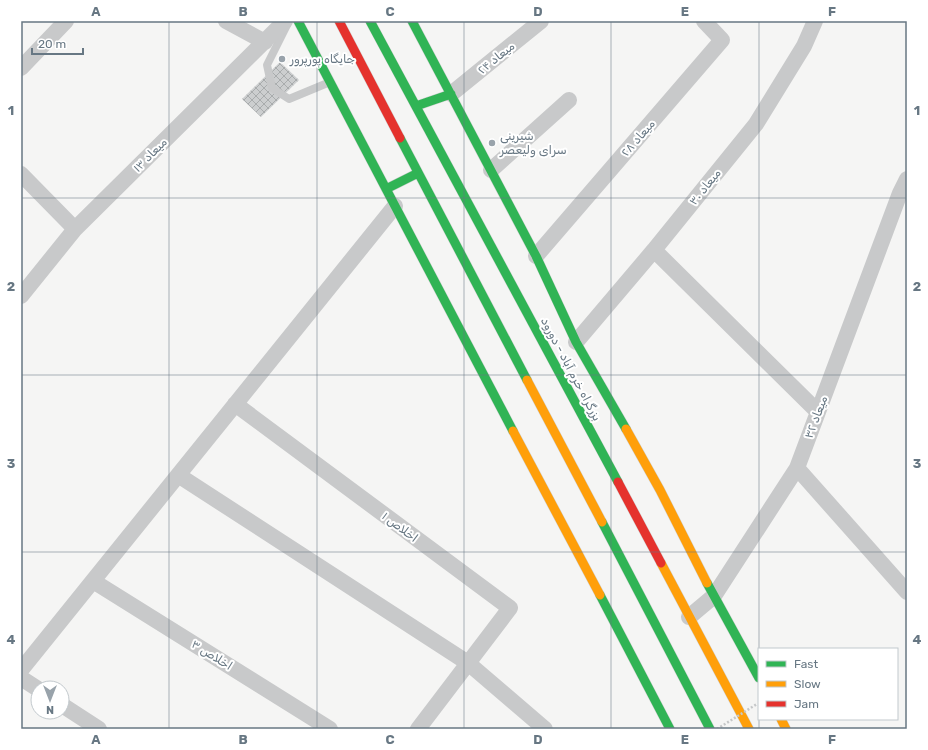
<svg xmlns="http://www.w3.org/2000/svg" width="928" height="750" font-family="Rubik,'Noto Sans Arabic',sans-serif">
	<defs>
		<pattern id="building-cross-hatch" width="8" height="8" patternUnits="userSpaceOnUse"><rect width="8" height="8" fill="#cccecf"/><path d="M0 0l8 8M0 8l8-8" fill="none" stroke="#a9acad"/></pattern>
	</defs>
	<rect width="100%" height="100%" fill="#f5f5f4"/>
	<path fill="url(#building-cross-hatch)" d="M 280,62 L 299,80 L 261,117 L 242,99 Z"/>
	<g fill="none" stroke-linecap="round" stroke-linejoin="round">
		<defs>
			<path id="fast" d="M 298,21 L 513,431
				M 370,21 L 618,482
				M 412,21 L 536,256 L 576,342 L 626,429
				M 416,106 L 451,94
				M 400,138 L 527,380
				M 386,189 L 418,173
				M 602,522 L 710,729
				M 707,583 L 759,678
				M 600,595 L 670,729"/>
			<path id="slow" d="M 527,380 L 602,522
				M 626,429 L 660,490 L 707,583
				M 513,431 L 600,595
				M 661,563 L 749,729
				M 781,719 L 786,729"/>
			<path id="jam" d="M 339,21 L 400,138
				M 618,482 L 661,563"/>
		</defs>
		<use href="#fast" stroke="#d1d2d2" stroke-width="10"/>
		<use href="#slow" stroke="#d1d2d2" stroke-width="10"/>
		<use href="#jam" stroke="#d1d2d2" stroke-width="10"/>
		<path stroke="#c8c9ca" stroke-width="8" d="M 287,25 L 267,65 L 272,88 L 289,99 L 330,82"/>
		<path stroke="#c8c9ca" stroke-width="16" d="M 226,21 L 265,42
			M 21,68 L 66,21
			M 451,94 L 541,21
			M 491,170 L 569,100
			M 21,174 L 75,229
			M 654,250 L 818,412
			M 536,256 L 722,40 L 704,21
			M 21,296 L 75,229 L 285,21
			M 576,342 L 654,250 L 756,124 L 804,46 L 815,21
			M 235,404 L 510,608 L 418,729
			M 797,468 L 907,592
			M 178,475 L 468,663 L 545,729
			M 93,581 L 330,729
			M 689,617 L 714,596 L 797,468 L 900,193 L 907,179
			M 21,670 L 395,206
			M 21,678 L 38,689
			M 62,705 L 99,729"/>
		<use href="#fast" stroke="#30b455" stroke-width="9"/>
		<use href="#slow" stroke="#ff9f0a" stroke-width="9"/>
		<use href="#jam" stroke="#e5322d" stroke-width="9"/>
		<path stroke="#c5c7c8" stroke-width="2.5" stroke-dasharray="2 2" stroke-linecap="butt" d="M 717,729 L 757,704"/>
	</g>
	<path fill="none" stroke="#677783" stroke-width="1" stroke-opacity="0.55" d="M 169,21 L 169,729M 317,21 L 317,729M 464,21 L 464,729M 611,21 L 611,729M 759,21 L 759,729M 21,198 L 907,198M 21,375 L 907,375M 21,552 L 907,552"/>
	<g fill="#99a3ab" stroke="#fff" stroke-width="1.5">
		<circle cx="282" cy="59" r="4"/>
		<circle cx="492" cy="143" r="4"/>
	</g>
	<g text-anchor="middle" stroke-width="4" stroke-linejoin="round" paint-order="stroke">
		<g font-size="12" fill="#677783" stroke="#fff">
			<text transform="translate(496 58) rotate(-39)" y="4">میعاد ۲۴</text>
			<text transform="translate(638 138) rotate(-49)" y="4">میعاد ۲۸</text>
			<text transform="translate(150 155) rotate(-45)" y="4">میعاد ۱۳</text>
			<text transform="translate(705 187) rotate(-51)" y="4">میعاد ۳۰</text>
			<text transform="translate(571 369) rotate(62)" y="4">بزرگراه خرم آباد - دورود</text>
			<text transform="translate(816 417) rotate(-69)" y="4">میعاد ۳۲</text>
			<text transform="translate(400 527) rotate(37)" y="4">اخلاص ۱</text>
			<text transform="translate(212 655) rotate(32)" y="4">اخلاص ۳</text>
		</g>
		<g font-size="12" fill="#677783" stroke="#fff" text-anchor="start">
			<text x="290" y="63">جایگاه پورپرور</text>
			<text x="500" y="140">شیرینی<tspan x="500" dy="14">سرای ولیعصر</tspan></text>
		</g>
	</g>
	<rect width="928" height="750" fill="none" stroke="#ffffff" stroke-width="44"/>
	<rect x="758" y="648" width="140" height="72" fill="#ffffff" stroke="#c2c9cd"/>
	<rect x="766" y="661" width="20" height="6" fill="#30b455" stroke="#c2c9cd"/>
	<text x="794" y="668" font-size="12" fill="#677783">Fast</text>
	<rect x="766" y="681" width="20" height="6" fill="#ff9f0a" stroke="#c2c9cd"/>
	<text x="794" y="688" font-size="12" fill="#677783">Slow</text>
	<rect x="766" y="701" width="20" height="6" fill="#e5322d" stroke="#c2c9cd"/>
	<text x="794" y="708" font-size="12" fill="#677783">Jam</text>
	<g transform="translate(50 700) rotate(180)"><circle r="19" fill="#ffffff" stroke="#c2c9cd"/>
	<path d="M0-3L7 15L0 10L-7 15Z" fill="#99a3ab"/>
	<text y="-6" font-size="11" font-weight="bold" text-anchor="middle" fill="#677783">N</text>
	</g>
	<path d="M32 48v6h51v-6" fill="none" stroke="#677783" stroke-width="2"/>
	<text x="38" y="48" font-size="12" fill="#677783" stroke="#ffffff" stroke-width="3" paint-order="stroke">20 m</text>
	<rect x="22" y="22" width="884" height="706" fill="none" stroke="#677783" stroke-width="1.5"/>
	<g font-size="13" text-anchor="middle" font-weight="bold" fill="#677783">
		<text x="96" y="16">A</text>
		<text x="243" y="16">B</text>
		<text x="390" y="16">C</text>
		<text x="538" y="16">D</text>
		<text x="685" y="16">E</text>
		<text x="832" y="16">F</text>
		<text x="11" y="115">1</text>
		<text x="917" y="115">1</text>
		<text x="11" y="291">2</text>
		<text x="917" y="291">2</text>
		<text x="11" y="468">3</text>
		<text x="917" y="468">3</text>
		<text x="11" y="644">4</text>
		<text x="917" y="644">4</text>
		<text x="96" y="744">A</text>
		<text x="243" y="744">B</text>
		<text x="390" y="744">C</text>
		<text x="538" y="744">D</text>
		<text x="685" y="744">E</text>
		<text x="832" y="744">F</text>
	</g>
</svg>
